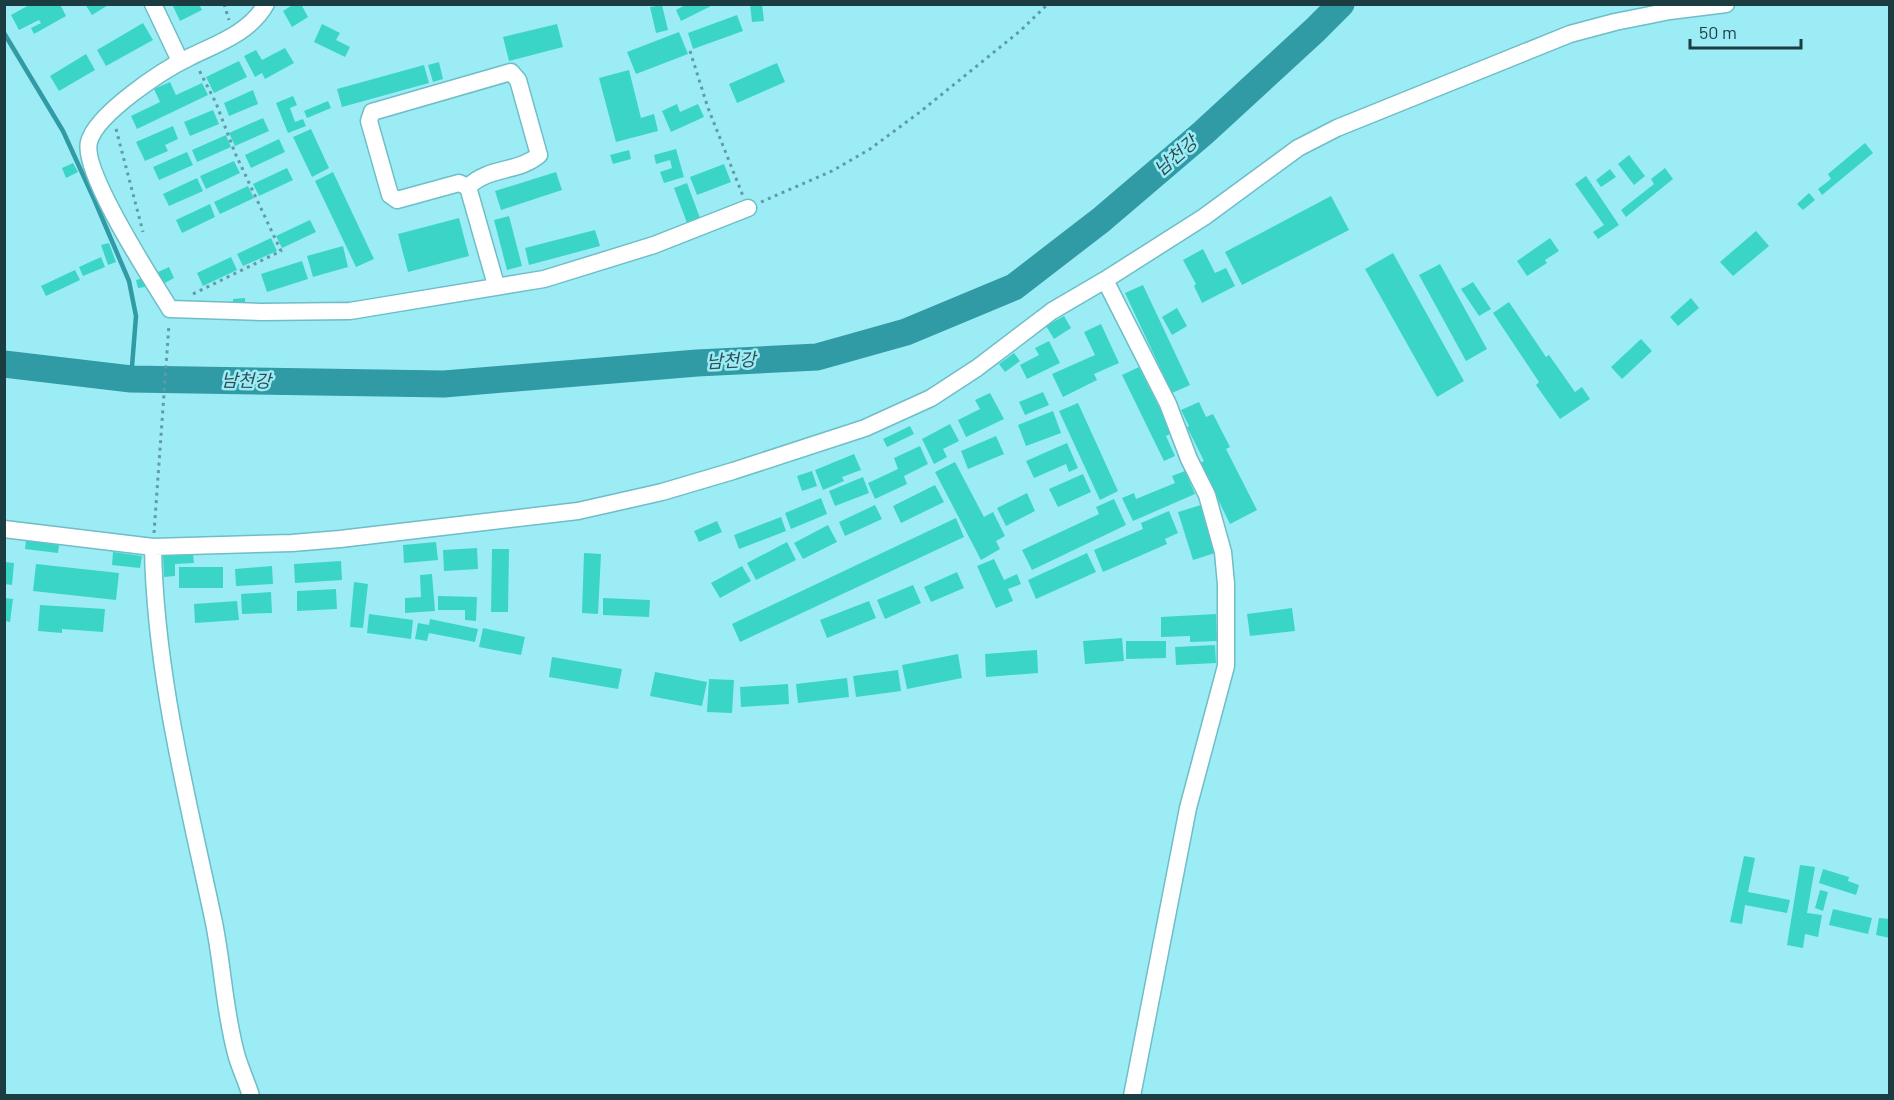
<svg xmlns="http://www.w3.org/2000/svg" width="1894" height="1100" font-family="Barlow,'Noto Sans KR',sans-serif">
	<rect width="100%" height="100%" fill="#9cecf6"/>
	<g fill="none" stroke-linecap="round" stroke-linejoin="round">
		<path stroke="#309aa5" stroke-width="4.5" d="M 4,33 L 63,131 L 94,199 L 129,281 L 136,316 L 131,379"/>
		<path stroke="#309aa5" stroke-width="27" d="M 4,364 L 131,379 L 444,384 L 697,363 L 817,357 L 906,332 L 1014,287 L 1101,220 L 1203,133 L 1315,30 L 1341,4"/>
	</g>
	<path fill="#3bd5c7" d="M 31,4 L 60,4 L 66,16 L 34,34 L 31,28 L 41,23 L 39,20 L 19,30 L 11,15 Z
		M 85,4 L 110,4 L 92,15 Z
		M 172,4 L 199,4 L 202,10 L 180,21 Z
		M 294,4 L 301,4 L 308,17 L 292,27 L 283,11 Z
		M 687,4 L 710,4 L 711,6 L 681,21 L 676,10 Z
		M 750,4 L 762,4 L 764,21 L 752,22 Z
		M 662,5 L 668,30 L 656,33 L 650,7 Z
		M 737,15 L 743,31 L 693,49 L 688,33 Z
		M 143,23 L 153,40 L 106,66 L 97,50 Z
		M 322,24 L 340,33 L 336,40 L 350,47 L 345,57 L 314,42 Z
		M 557,24 L 563,47 L 509,61 L 503,37 Z
		M 679,32 L 688,54 L 636,74 L 627,52 Z
		M 285,48 L 294,63 L 265,79 L 262,73 L 255,77 L 244,56 L 256,50 L 262,60 Z
		M 86,54 L 95,70 L 59,91 L 50,76 Z
		M 239,61 L 247,77 L 214,93 L 206,77 Z
		M 439,62 L 443,79 L 433,82 L 428,65 Z
		M 777,63 L 785,82 L 737,103 L 729,84 Z
		M 424,65 L 429,83 L 342,107 L 337,89 Z
		M 629,70 L 641,118 L 654,114 L 658,131 L 616,142 L 599,78 Z
		M 170,82 L 176,95 L 202,83 L 208,95 L 137,129 L 131,116 L 160,102 L 154,89 Z
		M 253,90 L 258,104 L 229,116 L 224,103 Z
		M 293,96 L 297,105 L 290,108 L 295,122 L 303,119 L 306,126 L 288,133 L 276,103 Z
		M 328,101 L 331,108 L 307,118 L 304,111 Z
		M 677,104 L 680,112 L 698,104 L 704,117 L 671,132 L 662,111 Z
		M 213,110 L 219,124 L 190,136 L 184,122 Z
		M 263,118 L 269,131 L 235,146 L 229,133 Z
		M 173,126 L 178,139 L 165,145 L 168,151 L 145,161 L 136,142 Z
		M 311,129 L 329,168 L 312,177 L 293,137 Z
		M 226,135 L 231,147 L 197,162 L 192,150 Z
		M 279,139 L 285,152 L 251,168 L 245,155 Z
		M 1865,143 L 1873,153 L 1822,195 L 1818,189 L 1831,179 L 1828,174 Z
		M 676,149 L 684,177 L 664,183 L 660,172 L 672,168 L 670,160 L 656,164 L 654,155 Z
		M 629,150 L 631,159 L 613,164 L 610,155 Z
		M 187,152 L 193,165 L 159,180 L 153,167 Z
		M 1629,155 L 1645,176 L 1634,185 L 1618,164 Z
		M 234,161 L 240,173 L 206,189 L 200,176 Z
		M 73,163 L 78,172 L 66,178 L 62,168 Z
		M 724,164 L 731,182 L 697,195 L 690,177 Z
		M 287,168 L 293,180 L 259,196 L 253,184 Z
		M 1665,168 L 1673,179 L 1626,217 L 1621,210 L 1654,184 L 1651,179 Z
		M 1610,169 L 1616,177 L 1601,187 L 1596,180 Z
		M 333,172 L 374,259 L 356,267 L 315,181 Z
		M 556,172 L 562,190 L 501,210 L 495,191 Z
		M 1586,176 L 1619,225 L 1598,239 L 1593,232 L 1604,225 L 1575,184 Z
		M 197,178 L 203,191 L 169,206 L 163,194 Z
		M 687,183 L 700,218 L 687,223 L 674,188 Z
		M 248,186 L 254,198 L 220,214 L 214,202 Z
		M 1809,193 L 1815,200 L 1803,210 L 1797,204 Z
		M 1331,196 L 1349,230 L 1242,285 L 1225,252 Z
		M 210,204 L 215,217 L 182,233 L 176,220 Z
		M 509,216 L 522,266 L 507,270 L 494,220 Z
		M 459,218 L 469,256 L 408,272 L 398,234 Z
		M 310,220 L 316,232 L 282,248 L 276,236 Z
		M 595,230 L 600,246 L 529,265 L 525,248 Z
		M 1756,231 L 1769,246 L 1733,276 L 1720,262 Z
		M 271,238 L 277,251 L 243,266 L 237,254 Z
		M 1550,238 L 1559,251 L 1545,260 L 1547,263 L 1527,276 L 1517,261 Z
		M 109,243 L 116,262 L 108,265 L 101,245 Z
		M 343,246 L 348,267 L 313,277 L 307,256 Z
		M 1203,249 L 1215,273 L 1226,268 L 1235,286 L 1202,303 L 1194,286 L 1196,284 L 1183,260 Z
		M 1393,253 L 1464,381 L 1437,397 L 1365,269 Z
		M 101,257 L 105,267 L 83,276 L 79,267 Z
		M 231,257 L 237,270 L 203,286 L 197,273 Z
		M 302,261 L 308,279 L 267,292 L 261,274 Z
		M 1440,264 L 1487,349 L 1466,361 L 1419,275 Z
		M 169,267 L 174,278 L 163,284 L 158,272 Z
		M 75,270 L 80,280 L 46,296 L 41,286 Z
		M 144,278 L 145,287 L 138,288 L 136,280 Z
		M 1473,282 L 1491,309 L 1479,316 L 1461,289 Z
		M 1143,285 L 1190,385 L 1172,393 L 1125,293 Z
		M 245,298 L 245,306 L 233,306 L 233,299 Z
		M 1691,298 L 1699,308 L 1678,326 L 1670,317 Z
		M 1509,302 L 1546,357 L 1549,355 L 1575,392 L 1582,387 L 1590,399 L 1560,419 L 1536,385 L 1539,382 L 1493,313 Z
		M 1177,308 L 1187,326 L 1172,335 L 1162,317 Z
		M 1064,316 L 1071,328 L 1054,339 L 1046,326 Z
		M 1101,324 L 1119,363 L 1094,374 L 1097,380 L 1063,397 L 1052,374 L 1095,355 L 1084,332 Z
		M 1641,339 L 1652,351 L 1622,379 L 1611,367 Z
		M 1049,341 L 1060,363 L 1027,379 L 1020,365 L 1039,355 L 1035,348 Z
		M 1014,353 L 1020,361 L 1005,372 L 999,364 Z
		M 1139,367 L 1172,433 L 1166,436 L 1175,456 L 1164,461 L 1122,375 Z
		M 1043,392 L 1049,405 L 1025,415 L 1019,402 Z
		M 990,393 L 1004,419 L 966,437 L 958,420 L 980,409 L 975,400 Z
		M 1199,402 L 1206,417 L 1213,414 L 1230,447 L 1226,449 L 1257,510 L 1230,524 L 1200,463 L 1204,461 L 1187,427 L 1189,426 L 1181,410 Z
		M 1078,403 L 1118,491 L 1100,500 L 1059,411 Z
		M 1053,411 L 1061,433 L 1026,446 L 1018,425 Z
		M 950,424 L 959,441 L 943,449 L 947,457 L 934,464 L 922,439 Z
		M 910,426 L 914,434 L 887,447 L 883,439 Z
		M 996,436 L 1004,454 L 968,469 L 961,451 Z
		M 1067,443 L 1078,468 L 1069,472 L 1066,464 L 1034,478 L 1026,461 Z
		M 920,446 L 928,464 L 904,476 L 907,484 L 875,499 L 868,483 L 898,469 L 894,458 Z
		M 854,454 L 861,470 L 842,477 L 844,481 L 823,490 L 815,470 Z
		M 955,462 L 984,517 L 993,512 L 1005,536 L 996,541 L 1000,549 L 981,560 L 935,472 Z
		M 812,471 L 817,486 L 802,491 L 797,476 Z
		M 1185,471 L 1195,494 L 1133,521 L 1122,498 L 1134,493 L 1136,499 L 1175,483 L 1172,476 Z
		M 1083,474 L 1091,492 L 1058,507 L 1049,489 Z
		M 863,477 L 869,493 L 835,506 L 829,491 Z
		M 935,485 L 944,502 L 901,523 L 893,506 Z
		M 1027,493 L 1035,511 L 1006,526 L 997,508 Z
		M 821,498 L 827,514 L 791,529 L 785,513 Z
		M 1114,499 L 1126,525 L 1032,570 L 1022,550 L 1099,514 L 1096,507 Z
		M 875,505 L 882,519 L 845,536 L 839,522 Z
		M 1201,505 L 1215,553 L 1193,560 L 1178,512 Z
		M 1169,511 L 1178,533 L 1165,539 L 1167,544 L 1103,572 L 1094,550 L 1143,529 L 1141,523 Z
		M 781,517 L 786,531 L 739,549 L 734,535 Z
		M 956,518 L 964,537 L 740,642 L 732,624 Z
		M 717,521 L 722,532 L 699,542 L 694,531 Z
		M 828,525 L 837,542 L 803,559 L 794,543 Z
		M 26,540 L 59,545 L 58,553 L 25,549 Z
		M 436,542 L 438,560 L 404,563 L 403,545 Z
		M 787,542 L 796,560 L 756,580 L 747,563 Z
		M 477,548 L 478,569 L 444,571 L 443,550 Z
		M 492,549 L 509,549 L 508,612 L 491,612 Z
		M 113,552 L 142,556 L 140,568 L 112,565 Z
		M 584,553 L 601,554 L 598,614 L 582,613 Z
		M 1087,553 L 1096,572 L 1036,599 L 1028,580 Z
		M 193,554 L 194,563 L 175,564 L 175,576 L 164,577 L 163,556 Z
		M 994,559 L 1004,580 L 1017,574 L 1021,584 L 1008,589 L 1013,601 L 996,608 L 977,566 Z
		M 341,561 L 342,580 L 295,583 L 294,564 Z
		M 4,562 L 14,563 L 12,585 L 4,584 Z
		M 36,564 L 119,573 L 116,600 L 33,591 Z
		M 272,566 L 273,584 L 236,586 L 235,569 Z
		M 742,566 L 751,581 L 720,598 L 711,583 Z
		M 179,567 L 223,567 L 223,588 L 179,588 Z
		M 957,572 L 964,588 L 931,602 L 924,587 Z
		M 432,574 L 435,611 L 405,613 L 405,598 L 421,597 L 420,575 Z
		M 354,582 L 368,584 L 363,628 L 350,627 Z
		M 913,585 L 921,603 L 885,619 L 877,600 Z
		M 336,589 L 337,609 L 297,611 L 297,591 Z
		M 271,592 L 272,613 L 242,614 L 241,594 Z
		M 438,596 L 477,597 L 476,621 L 465,620 L 465,610 L 438,610 Z
		M 4,598 L 13,599 L 10,622 L 4,621 Z
		M 603,598 L 650,600 L 649,617 L 603,615 Z
		M 237,601 L 239,620 L 195,623 L 194,604 Z
		M 869,601 L 876,618 L 827,638 L 820,620 Z
		M 40,605 L 105,609 L 103,632 L 62,629 L 62,633 L 38,631 Z
		M 1292,608 L 1295,631 L 1250,636 L 1247,614 Z
		M 369,614 L 413,620 L 411,639 L 367,633 Z
		M 1216,614 L 1217,641 L 1190,642 L 1190,636 L 1161,637 L 1161,617 Z
		M 430,619 L 478,629 L 475,642 L 429,633 L 427,641 L 415,639 L 418,623 L 429,625 Z
		M 483,628 L 525,637 L 521,655 L 479,647 Z
		M 1122,638 L 1124,661 L 1085,664 L 1083,641 Z
		M 1126,641 L 1166,641 L 1166,658 L 1126,659 Z
		M 1215,645 L 1216,663 L 1176,665 L 1175,647 Z
		M 1037,650 L 1038,673 L 986,677 L 985,654 Z
		M 958,654 L 962,678 L 907,689 L 902,665 Z
		M 552,657 L 622,669 L 618,689 L 549,677 Z
		M 898,670 L 901,691 L 856,697 L 853,676 Z
		M 655,672 L 707,682 L 702,706 L 650,696 Z
		M 847,678 L 849,697 L 798,703 L 796,684 Z
		M 709,679 L 734,680 L 732,713 L 707,712 Z
		M 788,684 L 789,704 L 741,707 L 740,687 Z
		M 1744,856 L 1755,858 L 1748,892 L 1790,900 L 1787,913 L 1745,905 L 1742,924 L 1730,922 Z
		M 1800,865 L 1815,867 L 1807,913 L 1822,915 L 1818,937 L 1805,934 L 1803,948 L 1787,945 Z
		M 1823,869 L 1849,877 L 1848,881 L 1859,885 L 1856,895 L 1819,883 Z
		M 1820,890 L 1828,892 L 1823,911 L 1815,908 Z
		M 1833,909 L 1872,918 L 1868,934 L 1829,925 Z
		M 1879,918 L 1890,919 L 1890,938 L 1876,935 Z"/>
	<g fill="none" stroke-linecap="round" stroke-linejoin="round">
		<defs>
			<path id="minor" d="M 153,4 L 180,61
				M 266,4 C 250,33 216,44 188,58 C 163,70 96,114 89,142 C 81,172 153,281 170,309 L 261,312 L 350,311 L 544,279 L 654,245 L 748,208
				M 468,187 C 489,166 518,173 539,155 L 518,80 L 511,72 L 372,112 L 369,121 L 390,195 L 397,200 L 459,183 L 468,187 L 496,285
				M 1105,280 L 1168,404 L 1189,459 L 1207,495 L 1223,552 L 1226,584 L 1226,666 L 1188,808 L 1132,1096
				M 4,529 L 153,547 L 292,543 L 340,539 L 578,511 L 662,492 L 733,471 L 865,428 L 931,398 L 977,368 L 1052,311 L 1105,280 L 1204,217 L 1298,148 L 1337,128 L 1570,34 L 1615,22 L 1670,11 L 1726,4
				M 153,547 C 155,673 187,796 213,918 C 223,964 224,1012 237,1057 C 241,1070 247,1083 251,1096"/>
		</defs>
		<use href="#minor" stroke="#6ebdc7" stroke-width="19"/>
		<path stroke="#619ba3" stroke-width="3" stroke-dasharray="3 4.5" stroke-linecap="butt" d="M 224,4 L 229,20
			M 690,51 L 708,108 L 743,196
			M 116,129 L 143,232
			M 761,202 L 832,171 L 870,149 L 920,112 L 1020,31 L 1048,4
			M 193,294 L 281,251 L 235,153 L 216,103 L 199,70
			M 154,533 L 169,324"/>
		<use href="#minor" stroke="#fff" stroke-width="16"/>
	</g>
	<g text-anchor="middle" stroke-width="5" stroke-linejoin="round" paint-order="stroke">
		<g font-size="18" font-style="italic" fill="#2f4e52" stroke="#9cecf6">
			<text transform="translate(1176 156) rotate(-41)" y="6">남천강</text>
			<text transform="translate(731 361) rotate(-3)" y="6">남천강</text>
			<text transform="translate(246 381) rotate(1)" y="6">남천강</text>
		</g>
	</g>
	<rect width="1894" height="1100" fill="none" stroke="#1b3d41" stroke-width="12"/>
	<path d="M1690 39v9h111v-9" fill="none" stroke="#1b3d41" stroke-width="3"/>
	<text x="1699" y="39" font-size="18" fill="#1b3d41" stroke="#9cecf6" stroke-width="4.5" paint-order="stroke">50 m</text>
</svg>
